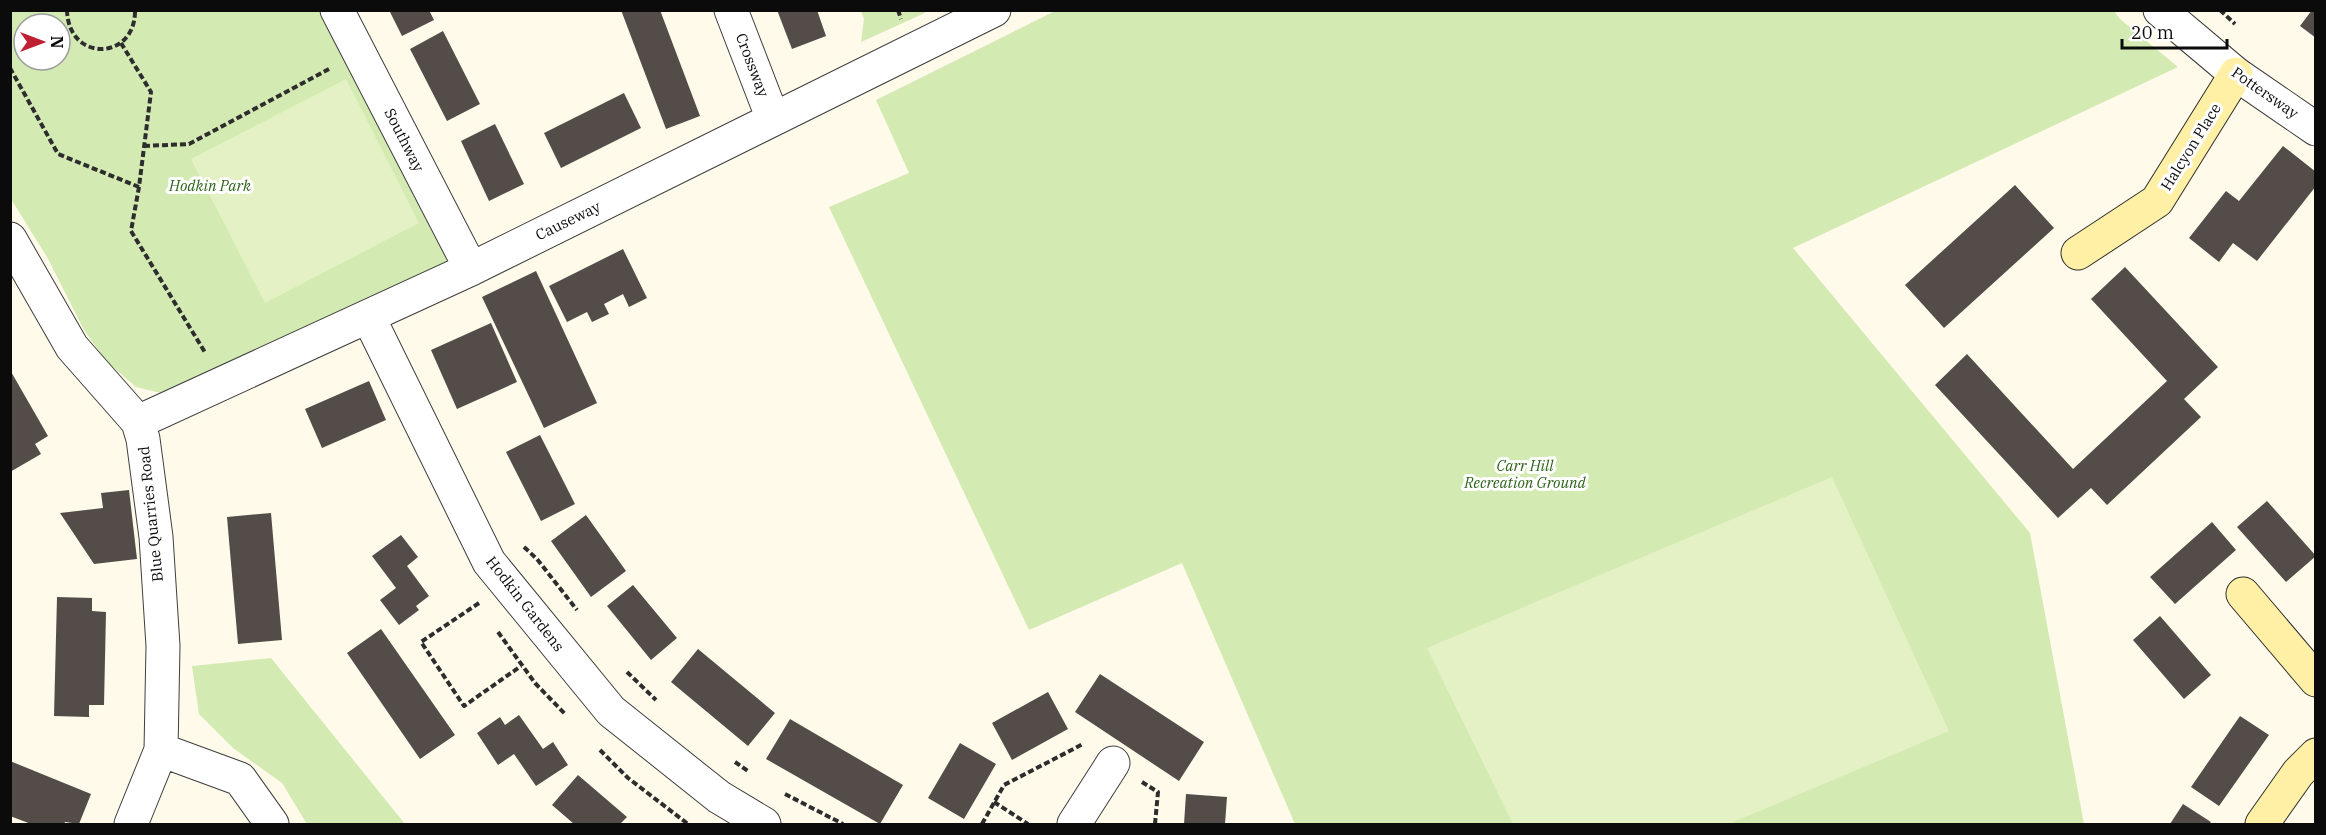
<svg xmlns="http://www.w3.org/2000/svg" width="2326" height="835" font-family="'IBM Plex Serif',serif">
	<rect width="100%" height="100%" fill="#fffaea"/>
	<path fill="#d3eab3" fill-rule="evenodd" d="M 11,11 L 333,11 L 471,269 L 165,394 L 136,387 L 106,361 L 84,330 L 47,257 L 11,199 ZM 24,24 L 60,24 L 60,60 L 24,60 Z
		M 861,11 L 924,10 L 925,13 L 861,42 L 864,19 Z
		M 1055,11 L 2114,11 L 2120,19 L 2178,67 L 1793,248 L 2030,533 L 2084,824 L 1295,824 L 1182,563 L 1029,630 L 829,207 L 909,173 L 876,100 Z
		M 271,658 L 405,824 L 307,824 L 282,783 L 233,748 L 199,714 L 192,666 Z"/>
	<path fill="#e4f1c5" d="M 346,79 L 419,223 L 265,303 L 191,159 Z
		M 1832,477 L 1949,731 L 1729,824 L 1513,824 L 1427,648 Z"/>
	<path fill="#544c48" d="M 389,10 L 429,10 L 434,20 L 402,36 Z
		M 621,10 L 660,10 L 700,116 L 666,129 Z
		M 777,10 L 817,10 L 826,36 L 792,49 Z
		M 2312,10 L 2316,10 L 2316,38 L 2300,26 Z
		M 443,31 L 480,104 L 447,121 L 410,49 Z
		M 624,93 L 641,128 L 561,168 L 544,133 Z
		M 495,124 L 524,184 L 489,201 L 461,141 Z
		M 2283,146 L 2316,172 L 2316,186 L 2257,261 L 2233,243 L 2219,262 L 2189,238 L 2226,191 L 2239,201 Z
		M 2015,185 L 2054,228 L 1944,328 L 1905,285 Z
		M 623,249 L 647,298 L 629,307 L 623,294 L 604,304 L 609,314 L 592,322 L 587,312 L 567,322 L 549,286 Z
		M 2125,267 L 2218,367 L 2184,399 L 2201,417 L 2107,505 L 2091,488 L 2058,518 L 1935,385 L 1967,354 L 2073,469 L 2167,381 L 2091,299 Z
		M 536,271 L 597,403 L 544,428 L 482,297 Z
		M 491,323 L 517,382 L 457,409 L 431,350 Z
		M 10,370 L 48,436 L 35,444 L 41,454 L 10,472 Z
		M 369,381 L 386,420 L 322,448 L 305,409 Z
		M 540,435 L 575,504 L 541,521 L 506,452 Z
		M 129,490 L 137,559 L 94,564 L 60,513 L 103,508 L 101,493 Z
		M 2267,501 L 2316,556 L 2286,582 L 2237,527 Z
		M 271,513 L 282,640 L 238,644 L 227,517 Z
		M 586,515 L 626,571 L 591,597 L 551,541 Z
		M 2212,522 L 2236,550 L 2175,604 L 2150,577 Z
		M 401,535 L 418,557 L 407,566 L 429,596 L 416,606 L 419,610 L 399,625 L 380,600 L 396,588 L 372,556 Z
		M 633,585 L 677,638 L 651,660 L 607,606 Z
		M 57,597 L 92,598 L 92,611 L 106,612 L 104,705 L 89,705 L 89,717 L 54,716 Z
		M 2160,616 L 2211,675 L 2184,699 L 2133,640 Z
		M 381,629 L 455,735 L 420,759 L 347,653 Z
		M 698,649 L 775,713 L 748,746 L 671,682 Z
		M 1100,674 L 1204,742 L 1179,781 L 1075,712 Z
		M 1048,692 L 1068,729 L 1012,760 L 992,723 Z
		M 519,715 L 543,749 L 553,742 L 568,765 L 536,786 L 514,754 L 498,765 L 477,733 L 500,717 L 505,725 Z
		M 2240,716 L 2269,735 L 2219,806 L 2191,787 Z
		M 790,719 L 903,785 L 880,824 L 766,759 Z
		M 960,743 L 996,764 L 964,819 L 928,798 Z
		M 10,761 L 91,794 L 79,824 L 65,822 L 64,824 L 31,824 L 10,816 Z
		M 578,775 L 627,817 L 620,824 L 574,824 L 552,805 Z
		M 1186,794 L 1227,797 L 1225,824 L 1184,824 Z
		M 2183,804 L 2211,822 L 2209,824 L 2170,824 Z"/>
	<g fill="none" stroke-linecap="round" stroke-linejoin="round">
		<defs>
			<path id="street" d="M 337,10 L 471,269
				M 731,10 L 773,119
				M 2160,10 L 2236,74 L 2316,129
				M 10,239 L 72,347 L 138,422 L 143,439 L 156,537 L 163,646 L 161,750 L 131,824
				M 369,318 L 489,562 L 611,711 L 719,797 L 764,824
				M 138,422 L 471,269 L 994,10
				M 161,750 L 240,779 L 272,824
				M 1074,824 L 1113,763"/>
			<path id="secondary" d="M 2078,253 L 2157,201 L 2236,74
				M 2243,594 L 2316,680
				M 2262,824 L 2298,773 L 2316,755"/>
		</defs>
		<use href="#street" stroke="#3e3e3e" stroke-width="35"/>
		<use href="#secondary" stroke="#2d2d2d" stroke-width="35"/>
		<path stroke="#2d2d2d" stroke-width="4" stroke-dasharray="6 3" stroke-linecap="butt" d="M 67,10 C 68,63 136,61 135,10
			M 898,10 L 901,19
			M 2220,10 L 2235,24
			M 121,43 L 151,92 L 139,187 L 131,231 L 206,354
			M 10,68 L 58,154 L 139,187
			M 144,146 L 189,144 L 329,69
			M 524,547 L 537,559 L 577,610
			M 479,603 L 421,642 L 464,706 L 521,666
			M 498,632 L 535,683 L 565,714
			M 627,672 L 656,700
			M 600,750 L 628,778 L 688,824
			M 735,762 L 748,771
			M 1142,782 L 1158,792 L 1155,824
			M 785,794 L 843,824
			M 994,802 L 1028,824
			M 982,824 L 1004,785 L 1083,744"/>
		<use href="#street" stroke="#fff" stroke-width="33"/>
		<use href="#secondary" stroke="#fff0a5" stroke-width="33"/>
	</g>
	<g text-anchor="middle" stroke-width="6" stroke-linejoin="round" paint-order="stroke">
		<g font-size="15" fill="#0b0b0b" stroke="#fff">
			<text transform="translate(752 65) rotate(69)" y="5">Crossway</text>
			<text transform="translate(2265 93) rotate(35)" y="5">Pottersway</text>
			<text transform="translate(404 140) rotate(63)" y="5">Southway</text>
			<text transform="translate(2191 147) rotate(-58)" y="5">Halcyon Place</text>
			<text transform="translate(568 221) rotate(-26)" y="5">Causeway</text>
			<text transform="translate(151 514) rotate(-96)" y="5">Blue Quarries Road</text>
			<text transform="translate(525 604) rotate(52)" y="5">Hodkin Gardens</text>
		</g>
		<g font-size="15" font-style="italic" fill="#2e641b" stroke="#fff">
			<text x="210" y="191">Hodkin Park</text>
			<text x="1525" y="471">Carr Hill<tspan x="1525" dy="17">Recreation Ground</tspan></text>
		</g>
	</g>
	<rect width="2326" height="835" fill="none" stroke="#0b0b0b" stroke-width="24"/>
	<g transform="translate(42 42) rotate(90)"><circle r="28" fill="#ffffff" stroke="#9d9d9d" stroke-width="1.5"/>
	<path d="M0-4.5L10 22L0 15L-10 22Z" fill="#bf2031"/>
	<text y="-9" font-size="16" font-weight="bold" text-anchor="middle" fill="#0b0b0b">N</text>
	</g>
	<path d="M2122 39v9h105v-9" fill="none" stroke="#0b0b0b" stroke-width="3"/>
	<text x="2131" y="39" font-size="18" fill="#0b0b0b" stroke="#ffffff" stroke-width="4.5" paint-order="stroke">20 m</text>
</svg>
